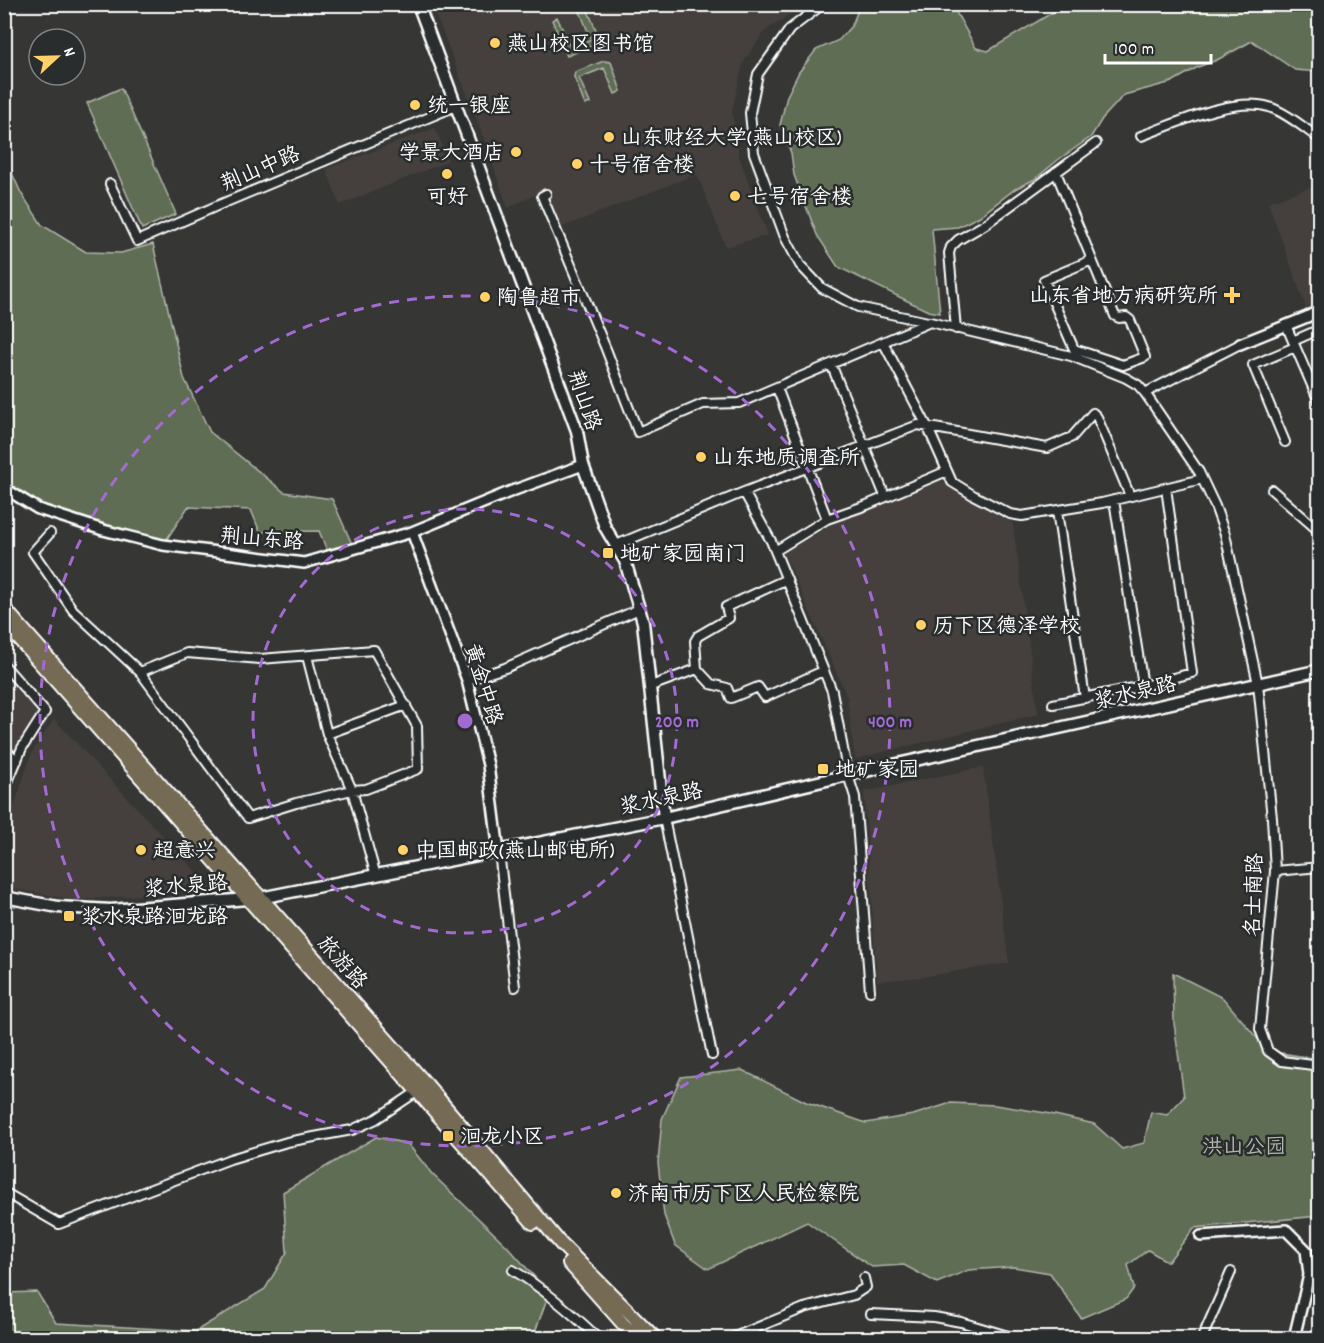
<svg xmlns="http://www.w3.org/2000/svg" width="1324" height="1343" font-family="Dekko,'LXGW WenKai TC',sans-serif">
	<rect width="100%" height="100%" fill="#363634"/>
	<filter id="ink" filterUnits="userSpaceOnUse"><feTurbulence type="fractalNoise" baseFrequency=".0167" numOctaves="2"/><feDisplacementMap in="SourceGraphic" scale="12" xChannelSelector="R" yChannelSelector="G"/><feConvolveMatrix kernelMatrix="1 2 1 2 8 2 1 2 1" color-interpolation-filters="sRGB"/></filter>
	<g filter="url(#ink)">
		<path fill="#45413c" d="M 432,5 L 803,5 L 764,32 L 743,63 L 732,111 L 739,157 L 768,235 L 726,247 L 697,174 L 560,228 L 545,190 L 508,208 L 476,117 Z
			M 435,128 L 448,161 L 340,205 L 326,169 Z
			M 1319,184 L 1319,301 L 1306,308 L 1268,202 Z
			M 941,480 L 1013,524 L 1038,714 L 855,759 L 847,697 L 784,553 L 831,525 Z
			M 5,672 L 39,712 L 14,752 L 5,781 Z
			M 54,719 L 213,890 L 75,900 L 5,887 L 5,834 L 32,752 Z
			M 983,767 L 1009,963 L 921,977 L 877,981 L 864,792 Z"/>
		<path fill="#606d54" stroke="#b0b6aa" stroke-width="1.5" d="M 860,5 L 952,5 L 976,48 L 988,51 L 1065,5 L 1319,5 L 1319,72 L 1295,70 L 1252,41 L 1217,60 L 1198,67 L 1172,82 L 1124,95 L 1102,119 L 1091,137 L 1058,160 L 1035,179 L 1015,189 L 980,216 L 958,227 L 932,229 L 940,313 L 928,311 L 838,267 L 817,235 L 794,175 L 791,153 L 780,125 L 787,96 L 799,72 L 816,50 L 839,40 L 852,25 Z
			M 586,6 L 599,37 L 598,43 L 567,56 L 552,20 L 557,17 L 571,48 L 591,39 L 579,9 Z
			M 604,61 L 611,62 L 621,91 L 615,94 L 604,68 L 579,78 L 590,103 L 585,105 L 574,77 L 575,72 Z
			M 121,88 L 176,214 L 142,229 L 87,103 Z
			M 4,155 L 21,193 L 42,225 L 86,252 L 121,253 L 153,244 L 184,378 L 210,432 L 284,492 L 332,499 L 352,544 L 328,553 L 319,531 L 260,532 L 251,510 L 188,507 L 163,545 L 38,509 L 5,488 Z
			M 1173,973 L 1223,998 L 1268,1051 L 1319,1059 L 1319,1216 L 1194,1228 L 1168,1262 L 1148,1250 L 1128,1265 L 1134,1288 L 1126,1299 L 1081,1318 L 1050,1273 L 1014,1267 L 969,1270 L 937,1283 L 904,1265 L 872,1267 L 807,1222 L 708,1269 L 675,1245 L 664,1215 L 658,1163 L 662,1119 L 681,1077 L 742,1070 L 806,1102 L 866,1123 L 913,1115 L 951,1103 L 995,1105 L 1046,1113 L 1094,1124 L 1122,1149 L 1144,1143 L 1151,1112 L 1167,1115 L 1184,1097 L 1174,1023 Z
			M 376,1137 L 408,1144 L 432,1174 L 507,1246 L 549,1293 L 533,1338 L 5,1338 L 4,1293 L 37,1292 L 56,1323 L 196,1331 L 265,1289 L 287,1252 L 283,1192 Z"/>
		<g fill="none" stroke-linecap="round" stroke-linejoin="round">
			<defs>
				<path id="minor" d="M 823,4 L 790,29 L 758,74 L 750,113 L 754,153 L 785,237 L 800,265 L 822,288 L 858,307 L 928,322
					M 1141,136 C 1175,124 1233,96 1269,107 C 1287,113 1304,128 1320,139
					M 1056,172 L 1115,316 L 1119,318 L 1126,317 L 1130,320 L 1145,357 L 1123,365 L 1074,349 L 1044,280 L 1092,260
					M 110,184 L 137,241 L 219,205 L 456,106
					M 546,194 L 542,196 L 606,349 L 638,432 L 703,404 L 739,403 L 930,322 L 1071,356 L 1126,378 L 1138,385 L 1145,393 L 1199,472 L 1215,506 L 1225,534 L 1258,684 L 1272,818 L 1275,871 L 1260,1029 L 1268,1051 L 1282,1061 L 1320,1066
					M 1286,325 L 1320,404
					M 956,329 L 949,253 L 951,247 L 958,240 L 984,225 L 1096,143
					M 1293,341 L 1318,330 L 1320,333
					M 883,342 L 928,428 L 952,482 L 973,495 L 1010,514 L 1022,516 L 1102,503 L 1202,479
					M 831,364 L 885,496
					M 777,388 L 827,519
					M 1145,393 L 1240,344
					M 1285,442 L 1253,365 L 1295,347
					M 1272,490 L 1320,532
					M 744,492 L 918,425 L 1047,448 L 1072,437 L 1093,413 L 1097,417 L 1130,496
					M 1057,511 L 1085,698
					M 50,533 L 33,552 L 73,610 L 140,672 L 248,818 L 296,803 L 352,790 L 376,876
					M 616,545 L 744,492 L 771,541 L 832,691 L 848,775 L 855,797 L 870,991
					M 775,551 L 827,519 L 867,505 L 947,471
					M 307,656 L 327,734
					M 4,665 L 45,712 L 22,748 L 4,791
					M 697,669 L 695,641 L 698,636 L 729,618 L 726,607 L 787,579
					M 140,672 L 187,653 L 260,659 L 374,650 L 417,726 L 418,769 L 366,789 L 352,790 L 327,734 L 406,705
					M 467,680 L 505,668 L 639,609
					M 651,686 L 697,669 L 711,684 L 727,688 L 731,698 L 758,687 L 765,697 L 823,671
					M 1143,686 L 1192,673 L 1166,488
					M 1053,704 L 1143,686 L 1114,500
					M 4,748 L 17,761
					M 664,818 L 712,1055
					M 499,852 L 515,987
					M 1275,871 L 1320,867
					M 4,1192 L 59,1224 L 230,1159 L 287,1142 L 352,1130 L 376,1119 L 421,1089
					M 513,1270 C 544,1289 572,1313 598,1338
					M 871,1314 L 934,1317 L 961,1322 L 1015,1338
					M 732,1338 L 804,1308 L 854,1295 L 866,1287 L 864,1278
					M 1202,1338 L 1231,1272"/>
				<path id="tertiary" d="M 1240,344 L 1307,317 L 1320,310
					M 4,488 L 38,509 L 103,530 L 163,545 L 304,563 L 412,532 L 512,491 L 583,465
					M 412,532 L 467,680 L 488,765 L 499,852
					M 1201,1236 L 1286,1230 L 1306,1250 L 1309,1275 L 1294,1338"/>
				<path id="secondary" d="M 418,4 L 577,431 L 583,465 L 605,527 L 625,561 L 643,622 L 664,818
					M 4,897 L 58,907 L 111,910 L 260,898 L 664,818 L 848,775 L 1320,670"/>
				<path id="primary" d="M 4,608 L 427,1085 L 561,1244 L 655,1338
					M 4,622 L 533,1223
					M 569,1263 L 624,1325 L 640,1338"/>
			</defs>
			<use href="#minor" stroke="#fff" stroke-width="12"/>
			<use href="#tertiary" stroke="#fff" stroke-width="14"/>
			<use href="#secondary" stroke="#fff" stroke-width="15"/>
			<use href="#primary" stroke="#fff" stroke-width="16"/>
			<use href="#minor" stroke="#2a2d2e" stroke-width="8"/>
			<use href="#tertiary" stroke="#2a2d2e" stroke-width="9"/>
			<use href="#secondary" stroke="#2a2d2e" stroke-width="10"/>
			<use href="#primary" stroke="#746b52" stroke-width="12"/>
		</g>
	</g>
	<g fill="none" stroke="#a36bd2" stroke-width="3" stroke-dasharray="10 8">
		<circle cx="465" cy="721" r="212"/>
		<circle cx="465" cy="721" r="425"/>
	</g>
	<g fill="#ffd166" stroke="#2a2d2e" stroke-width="2">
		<circle cx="495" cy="43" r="6"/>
		<circle cx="415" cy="105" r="6"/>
		<circle cx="609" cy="137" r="6"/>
		<circle cx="516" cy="152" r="6"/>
		<circle cx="577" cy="164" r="6"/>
		<circle cx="447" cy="174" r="6"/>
		<circle cx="735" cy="196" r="6"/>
		<path d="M1229 286h6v6h6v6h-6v6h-6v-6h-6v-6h6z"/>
		<circle cx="485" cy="297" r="6"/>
		<circle cx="701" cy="457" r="6"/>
		<rect x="602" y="547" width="12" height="12" rx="3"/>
		<circle cx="921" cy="625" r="6"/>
		<rect x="817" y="763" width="12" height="12" rx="3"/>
		<circle cx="141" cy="850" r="6"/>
		<circle cx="403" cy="850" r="6"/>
		<rect x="63" y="910" width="12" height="12" rx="3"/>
		<rect x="442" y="1130" width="12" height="12" rx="3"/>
		<circle cx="616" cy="1193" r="6"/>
	</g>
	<g text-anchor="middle" stroke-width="5" stroke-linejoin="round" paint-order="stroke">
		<g font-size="21" fill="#fff" stroke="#2a2d2e" text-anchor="start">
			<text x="507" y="50">燕山校区图书馆</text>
			<text x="427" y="112">统一银座</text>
			<text x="621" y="144">山东财经大学(燕山校区)</text>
			<text x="504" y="159" text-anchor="end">学景大酒店</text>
			<text x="589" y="171">十号宿舍楼</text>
			<text x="447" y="203" text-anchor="middle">可好</text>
			<text x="747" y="203">七号宿舍楼</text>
			<text x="1218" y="302" text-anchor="end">山东省地方病研究所</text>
			<text x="497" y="304">陶鲁超市</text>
			<text x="713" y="464">山东地质调查所</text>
			<text x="620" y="560">地矿家园南门</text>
			<text x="933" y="632">历下区德泽学校</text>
			<text x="835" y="776">地矿家园</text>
			<text x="153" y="857">超意兴</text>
			<text x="415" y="857">中国邮政(燕山邮电所)</text>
			<text x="81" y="923">浆水泉路洄龙路</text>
			<text x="460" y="1143">洄龙小区</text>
			<text x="628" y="1200">济南市历下区人民检察院</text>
		</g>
		<g font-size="21" fill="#fff" stroke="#2a2d2e">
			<text transform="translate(260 168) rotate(-23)" y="7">荆山中路</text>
			<text transform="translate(585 400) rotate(71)" y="7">荆山路</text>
			<text transform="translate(262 538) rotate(5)" y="7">荆山东路</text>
			<text transform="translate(484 684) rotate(73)" y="7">黄金中路</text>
			<text transform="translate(1135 692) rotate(-13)" y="7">浆水泉路</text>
			<text transform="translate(661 798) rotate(-12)" y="7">浆水泉路</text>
			<text transform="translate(186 885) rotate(-5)" y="7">浆水泉路</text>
			<text transform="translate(1253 895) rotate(-88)" y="7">名士南路</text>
			<text transform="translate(343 962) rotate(48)" y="7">旅游路</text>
		</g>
		<g font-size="21" fill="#b0b6aa" stroke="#2a2d2e">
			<text x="1244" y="1153">洪山公园</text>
		</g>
	</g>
	<circle cx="465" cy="721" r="9" fill="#a36bd2" stroke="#2a2d2e" stroke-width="3"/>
	<g font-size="18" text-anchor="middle" font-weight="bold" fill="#a36bd2" stroke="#2a2d2e" stroke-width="5" stroke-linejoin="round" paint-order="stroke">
		<text x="677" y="727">200 m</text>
		<text x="890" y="727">400 m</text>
	</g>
	<rect width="1324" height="1343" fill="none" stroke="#2a2d2e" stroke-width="24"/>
	<rect x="12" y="12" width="1300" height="1319" fill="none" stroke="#fff" stroke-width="2" filter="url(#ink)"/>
	<g transform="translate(57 57) rotate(68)"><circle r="28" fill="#2a2d2e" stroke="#7f8182" stroke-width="1.5"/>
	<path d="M0-4.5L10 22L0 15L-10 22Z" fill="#ffd166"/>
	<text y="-9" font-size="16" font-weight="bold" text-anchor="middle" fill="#ffffff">N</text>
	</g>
	<path d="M1105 54v9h106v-9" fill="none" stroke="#ffffff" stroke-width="3"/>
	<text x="1114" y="54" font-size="18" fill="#ffffff" stroke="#2a2d2e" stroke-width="4.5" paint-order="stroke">100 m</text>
</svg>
